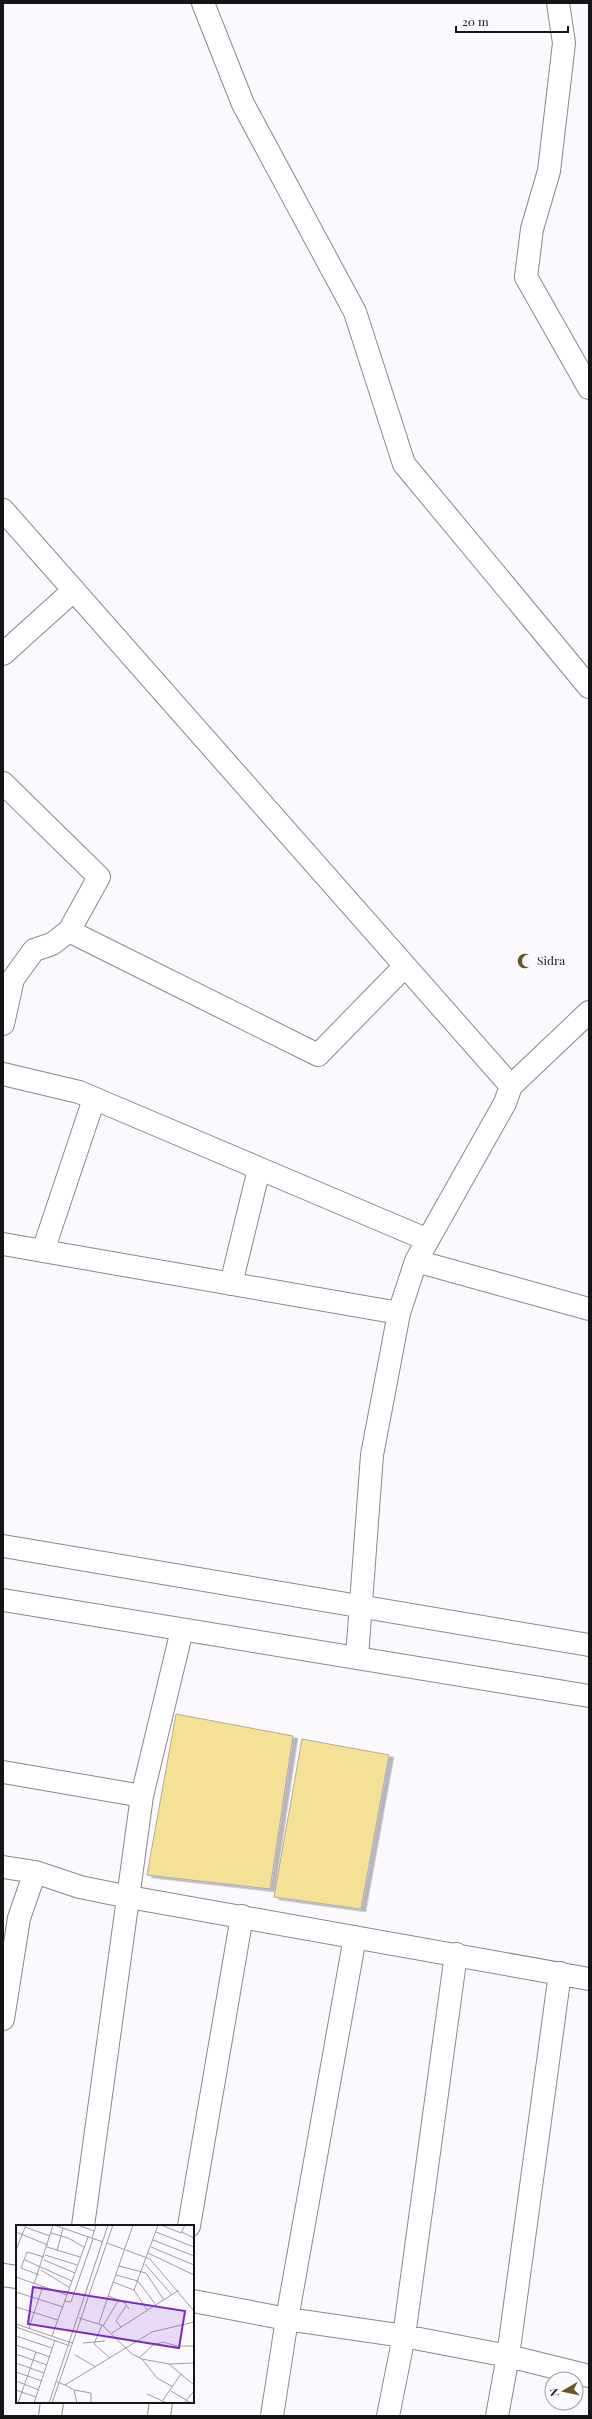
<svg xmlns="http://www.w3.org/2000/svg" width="592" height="2419" font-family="'Playfair Display',serif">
	<defs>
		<filter id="shadow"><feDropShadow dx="4.5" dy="2.5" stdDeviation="0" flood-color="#0004"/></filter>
	</defs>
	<rect width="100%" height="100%" fill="#fbf8fe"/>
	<path fill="#f4e195" stroke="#afada4" filter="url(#shadow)" d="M 176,1714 L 293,1736 L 270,1889 L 147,1875 Z
		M 302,1739 L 389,1755 L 361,1909 L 274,1897 Z"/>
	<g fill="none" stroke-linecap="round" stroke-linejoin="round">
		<defs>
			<path id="minor" d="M 203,3 L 243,104 L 355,312 L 404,464 L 589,687
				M 558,3 L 564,43 L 549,171 L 532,229 L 526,277 L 589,388
				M 3,510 L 511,1086
				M 3,654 L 74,590
				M 3,783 L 99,877 L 69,931 L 52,944 L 34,950 L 13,979 L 3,1024
				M 69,931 L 318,1055 L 405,966
				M 3,1074 L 79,1092 L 428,1240
				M 3,1244 L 399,1313
				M 43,1251 L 94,1099
				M 416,1261 L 589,1309
				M 231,1284 L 259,1169
				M 357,1657 L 372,1455 L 399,1313 L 416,1261 L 505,1103 L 511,1086 L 589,1012
				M 3,1772 L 142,1796 L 83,2226
				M 142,1796 L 182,1630
				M 3,1867 L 35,1872 L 80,1887 L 129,1897 L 589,1979
				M 3,2019 L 19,1918 L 35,1872
				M 189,2226 L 242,1916
				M 3,2275 L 17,2277
				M 193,2301 L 287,2319 L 404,2336 L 508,2356 L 589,2376
				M 50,2416 L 52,2402
				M 159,2416 L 161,2402
				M 272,2416 L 287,2319 L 355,1937
				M 388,2416 L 404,2336 L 456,1954
				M 497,2416 L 508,2356 L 560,1973"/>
			<path id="major" d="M 3,1546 L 589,1645
				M 3,1600 L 589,1696"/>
		</defs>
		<use href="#minor" stroke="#8a878f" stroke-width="24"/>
		<use href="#major" stroke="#8a878f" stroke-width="24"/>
		<use href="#minor" stroke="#fff" stroke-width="22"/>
		<use href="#major" stroke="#fff" stroke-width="22"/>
	</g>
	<defs>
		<symbol id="mosque-bare" viewBox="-9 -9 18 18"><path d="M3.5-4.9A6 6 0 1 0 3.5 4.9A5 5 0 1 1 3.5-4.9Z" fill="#645724" stroke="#fbf8fe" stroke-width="2.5" paint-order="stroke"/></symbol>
	</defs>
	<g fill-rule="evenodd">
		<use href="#mosque-bare" x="514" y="950" width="22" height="22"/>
	</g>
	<g text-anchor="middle" stroke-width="3" stroke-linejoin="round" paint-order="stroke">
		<g font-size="12" fill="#151417" stroke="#fbf8fe" text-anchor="start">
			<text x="537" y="965">Sidra</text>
		</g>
	</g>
	<g transform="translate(16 2225)">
		<rect width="178" height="178" fill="#fbf8fe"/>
		<path fill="none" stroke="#9f9da2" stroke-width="1" d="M 38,0 L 87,17M 62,0 L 78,6M 145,0 L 165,8 L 169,0M 9,2 L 34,11M 0,7 L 32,20M 140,7 L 178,22M 166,7 L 178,13M 35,8 L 52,13 L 68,22M 76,13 L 80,0M 137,15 L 178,31M 91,18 L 134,34 L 178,86M 31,22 L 64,32M 135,22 L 178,40M 0,25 L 10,0M 41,26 L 47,3M 132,28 L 178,50M 29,30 L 61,40M 9,35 L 56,56M 28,35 L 59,48M 129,39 L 156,70M 103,41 L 130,48 L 148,75M 25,45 L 54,63M 23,50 L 5,43 L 11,27 L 28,32M 100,50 L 122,56 L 140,80M 0,52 L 51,70M 97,57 L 118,65 L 131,85M 18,59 L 37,0M 118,65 L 142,0M 0,67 L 47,82M 92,71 L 108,77 L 113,84M 49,76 L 55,77 L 77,14M 0,82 L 42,95M 63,93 L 86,100 L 116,129 L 126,134 L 153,139 L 178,160M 83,98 L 117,0M 0,99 L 56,118M 86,100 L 78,119 L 94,133M 87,101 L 102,76M 0,102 L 54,121M 105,102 L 100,96 L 110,81M 13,103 L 27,61M 96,108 L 163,65M 0,111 L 36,123M 36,111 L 72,12M 67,118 L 89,116M 0,120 L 34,132M 0,129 L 31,140M 59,130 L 80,142M 123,133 L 137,120 L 147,117 L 161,121 L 178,121M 126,134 L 141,153 L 157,162M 0,138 L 28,148M 153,139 L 178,138M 0,147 L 26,156M 0,156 L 23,165M 41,157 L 49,160 L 136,107 L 178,97M 49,160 L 58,165 L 61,178M 0,165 L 20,172M 58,165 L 75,168 L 75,178M 155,166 L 175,178M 131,169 L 151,178M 147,175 L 165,149M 2,178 L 20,127M 18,178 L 39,115M 33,178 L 92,0M 36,178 L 97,0M 168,178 L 178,166"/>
		<path fill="#7b2cbf" fill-opacity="0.15" stroke="#7b2cbf" stroke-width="2" d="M 17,62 L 169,86 L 163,123 L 12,99 Z"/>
		<rect width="178" height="178" fill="none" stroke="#151417" stroke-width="2"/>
	</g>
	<rect width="592" height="2419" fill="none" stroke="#151417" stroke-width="8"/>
	<g transform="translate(564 2391) rotate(261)"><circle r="19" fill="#fbf8fe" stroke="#9f9da2"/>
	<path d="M0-3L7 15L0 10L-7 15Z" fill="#645724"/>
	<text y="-6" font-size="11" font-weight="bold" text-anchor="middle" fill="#151417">N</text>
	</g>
	<path d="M456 26v6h112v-6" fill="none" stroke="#151417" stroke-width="2"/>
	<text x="462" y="26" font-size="12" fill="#151417" stroke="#fbf8fe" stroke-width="3" paint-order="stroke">20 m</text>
</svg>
